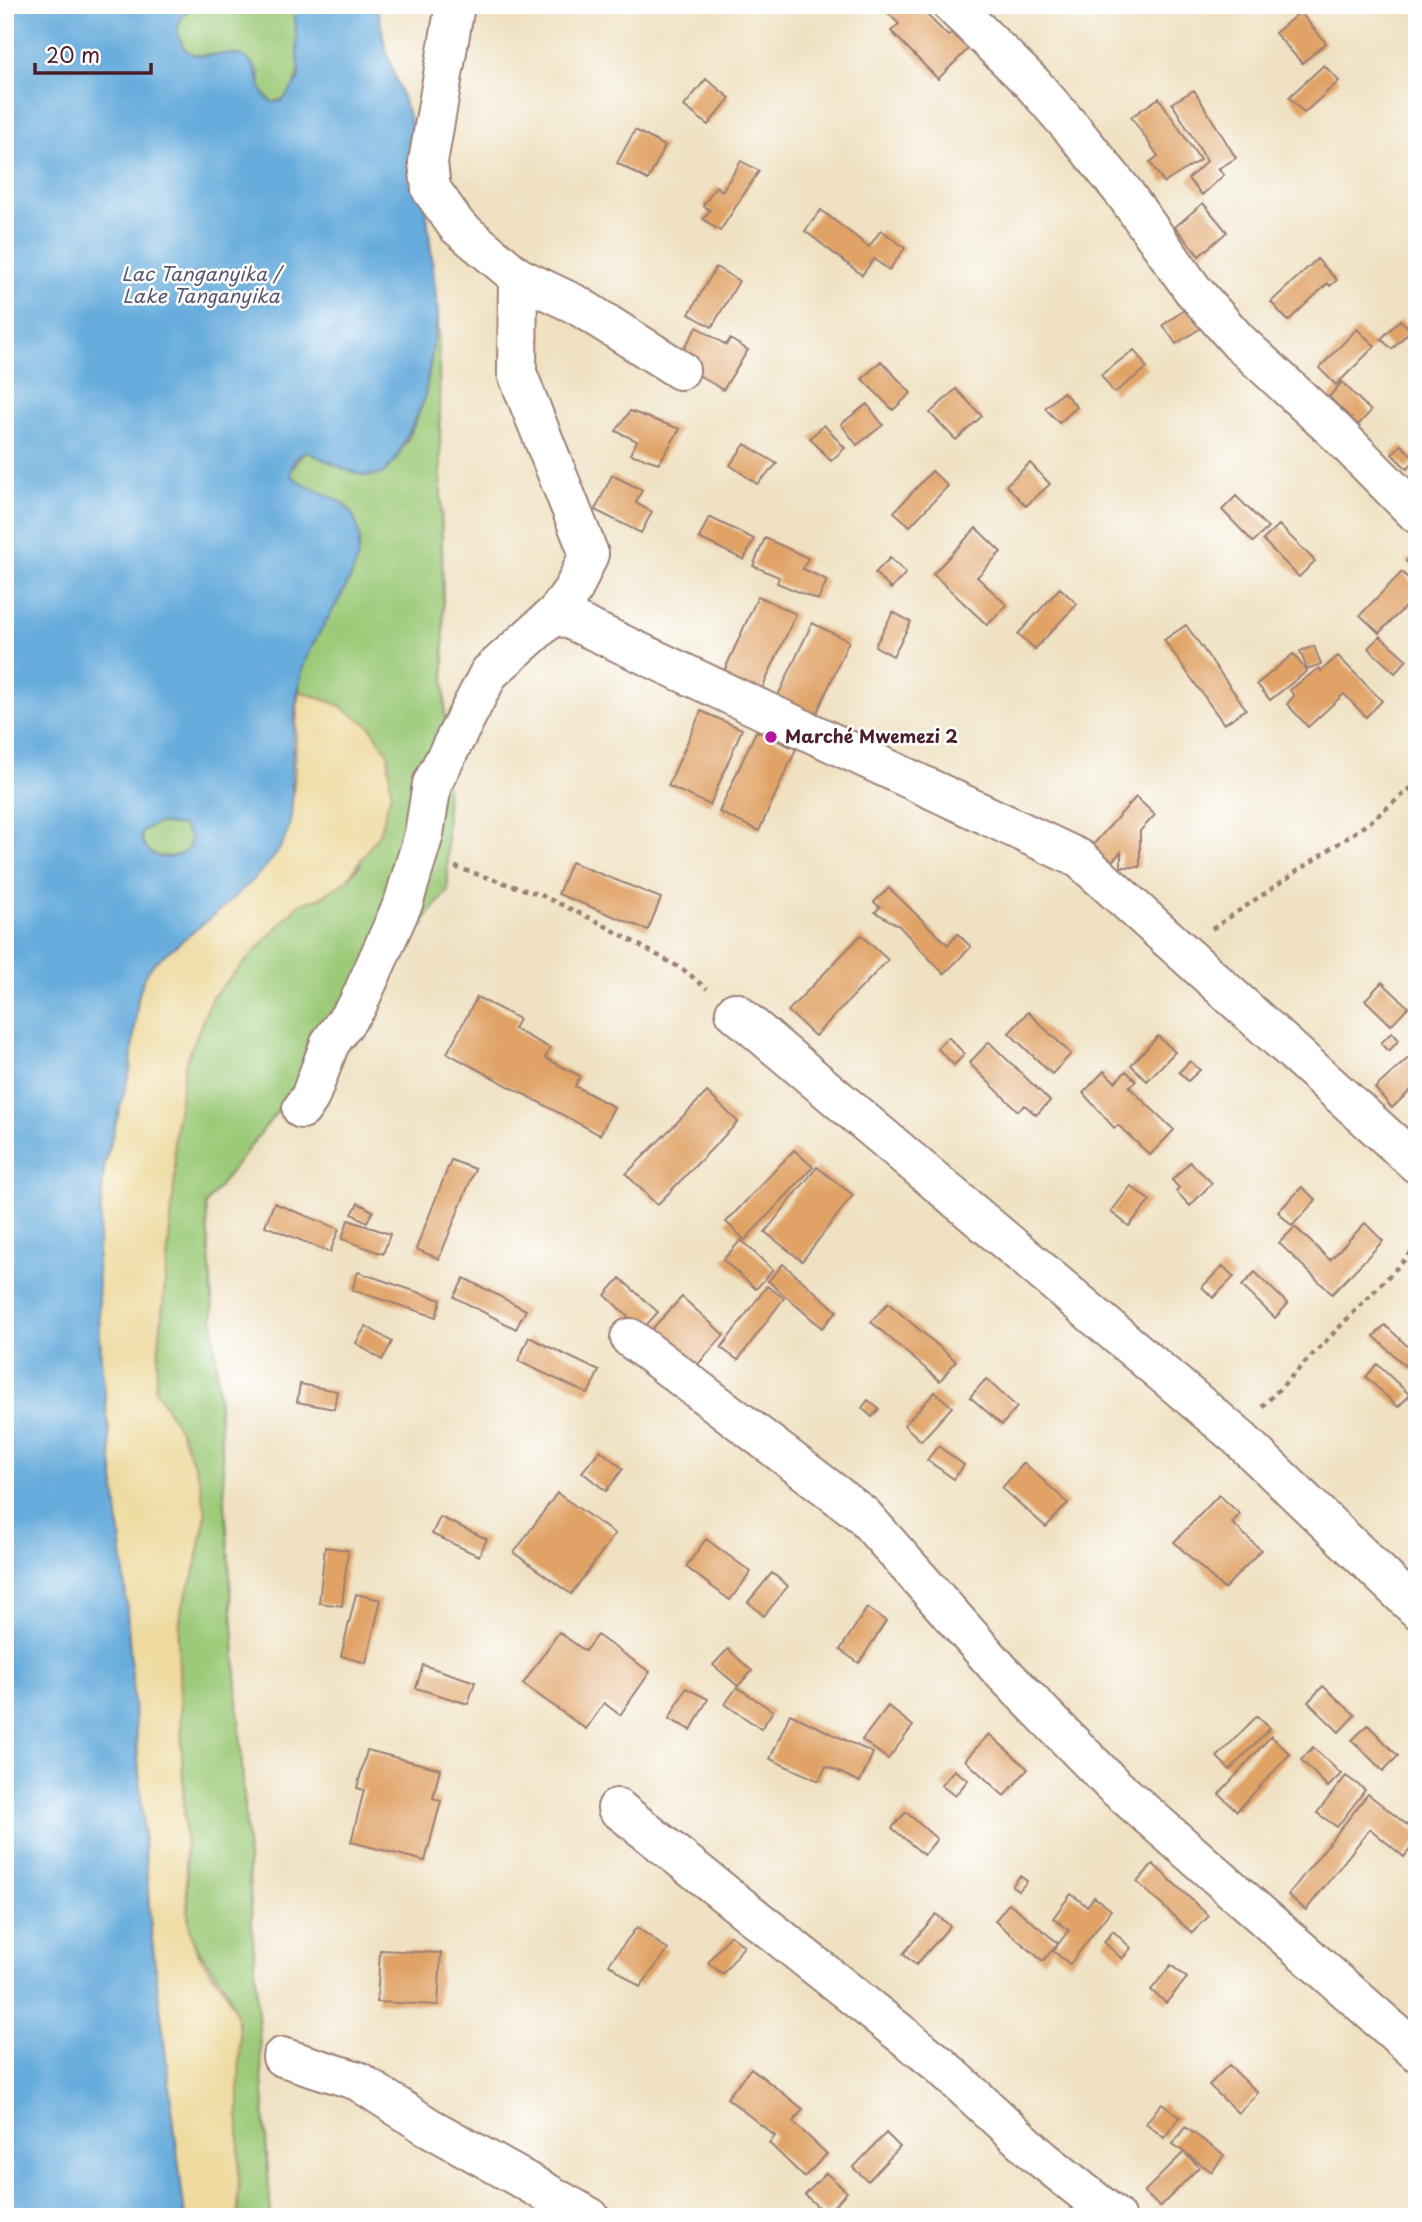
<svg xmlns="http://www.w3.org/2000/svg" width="1422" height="2222" font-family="'Playpen Sans',sans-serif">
	<rect width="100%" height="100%" fill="#fff"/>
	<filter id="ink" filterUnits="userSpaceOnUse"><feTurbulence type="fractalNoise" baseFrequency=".0143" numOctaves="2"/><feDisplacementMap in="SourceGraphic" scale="14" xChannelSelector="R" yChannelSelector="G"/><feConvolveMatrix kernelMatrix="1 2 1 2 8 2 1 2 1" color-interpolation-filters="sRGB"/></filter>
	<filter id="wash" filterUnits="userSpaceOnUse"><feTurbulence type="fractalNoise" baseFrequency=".00686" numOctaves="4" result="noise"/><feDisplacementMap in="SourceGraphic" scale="28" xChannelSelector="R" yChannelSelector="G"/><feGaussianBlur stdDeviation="1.57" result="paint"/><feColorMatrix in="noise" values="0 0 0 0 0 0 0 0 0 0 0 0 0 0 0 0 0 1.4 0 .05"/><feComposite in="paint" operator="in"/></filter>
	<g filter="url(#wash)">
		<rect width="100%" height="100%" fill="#efe1c1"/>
		<path fill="#9cca78" stroke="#737452" stroke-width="2" d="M 193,5 L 294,5 C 299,32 310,99 272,102 L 261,91 L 259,71 L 233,54 L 193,55 L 183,47 L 177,30 L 181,18 Z
			M 438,314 L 448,890 L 206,1204 L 271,2217 L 238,2217 L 239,2034 C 236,2016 232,1995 221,1980 C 205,1958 199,1956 189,1928 L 178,1641 L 181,1610 L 196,1566 L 206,1514 L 155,1389 L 175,1175 L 174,1140 L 185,1064 L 212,997 L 299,904 L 320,898 L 346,881 L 361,864 L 299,691 L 308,592 L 343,590 L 352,575 L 299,483 L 291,475 L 291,469 L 306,451 L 344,469 L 382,474 C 426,431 429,371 438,314 Z
			M 158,823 L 183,826 L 192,839 L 188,849 C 170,863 135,858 143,830 Z"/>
		<path fill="#eeda9e" stroke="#9c7c64" stroke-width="2" d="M 299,691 L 336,704 L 370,726 L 388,753 L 391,793 L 379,834 L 346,881 L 320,898 L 299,904 L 212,997 L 185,1064 L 174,1140 L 175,1175 L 155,1389 L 180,1431 L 199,1477 L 206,1514 L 196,1566 L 181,1610 L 178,1641 L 187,1901 C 188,1921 190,1940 201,1958 C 214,1979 226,1984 235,2012 C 242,2033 239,2059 239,2082 C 239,2127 239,2172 238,2217 L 185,2217 L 151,1932 L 124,1573 L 101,1359 L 97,1262 L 104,1167 L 130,1070 L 138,998 L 144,977 L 155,962 C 181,941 270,871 281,846 C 300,804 293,738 299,691 Z"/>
		<path fill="#65abdb" stroke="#586583" stroke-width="2" fill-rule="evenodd" d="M 5,5 L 193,5 L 181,18 L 177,30 L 183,47 L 193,55 C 206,57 219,53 233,54 C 266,58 252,89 272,102 L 282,101 L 299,79 L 294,5 L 377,5 L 386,51 L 412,125 L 426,207 L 438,314 L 424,401 L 395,461 L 382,474 L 366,476 L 344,469 L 306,451 C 296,456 291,465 291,475 C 315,498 349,490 358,529 C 369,573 317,624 304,665 C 294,699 293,739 292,775 C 292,799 294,826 280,848 C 260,881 188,936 155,962 L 144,977 L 138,998 L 130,1070 L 104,1167 L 97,1262 L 101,1359 L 124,1573 L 151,1932 L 185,2217 L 5,2217 ZM 158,823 L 183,826 L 191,839 L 188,849 C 170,863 150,860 141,839 L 143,830 Z"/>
		<g id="blocks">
			<path fill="#e0a265" d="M 880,5 L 908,5 L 913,10 L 917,5 L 948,36 L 952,33 L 968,49 L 938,79 L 891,31 L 899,24 Z
				M 1300,12 L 1326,43 L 1302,63 L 1275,33 Z
				M 1324,65 L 1339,81 L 1304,113 L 1289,97 Z
				M 706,79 L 730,98 L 708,125 L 684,106 Z
				M 1194,90 L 1236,158 L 1218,169 L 1224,175 L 1202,195 L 1188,179 L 1207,161 L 1172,103 Z
				M 1159,98 L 1200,160 L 1164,183 L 1150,162 L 1158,156 L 1131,117 Z
				M 635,130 L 665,146 L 648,180 L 617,163 Z
				M 741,161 L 759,171 L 720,231 L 703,219 L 710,210 L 703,206 L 716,186 L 722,191 Z
				M 1203,203 L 1227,232 L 1199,256 L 1175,227 Z
				M 821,210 L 869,247 L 881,230 L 905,248 L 889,270 L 874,259 L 862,275 L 805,231 Z
				M 1317,259 L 1337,280 L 1330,286 L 1328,283 L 1288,321 L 1271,302 Z
				M 716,267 L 739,281 L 712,327 L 689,314 Z
				M 1187,308 L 1201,328 L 1176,344 L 1163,325 Z
				M 1400,320 L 1411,330 L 1392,349 L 1381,339 Z
				M 697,327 L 726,345 L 730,339 L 748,350 L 723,390 L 676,361 Z
				M 1357,329 L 1375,346 L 1336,385 L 1319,368 Z
				M 1134,350 L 1147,368 L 1114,393 L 1101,375 Z
				M 881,361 L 911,393 L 893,410 L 862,379 Z
				M 1342,382 L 1371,411 L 1358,425 L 1329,397 Z
				M 956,389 L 982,416 L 956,440 L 930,413 Z
				M 1063,392 L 1077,407 L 1059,423 L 1045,408 Z
				M 867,404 L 883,425 L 857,445 L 841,424 Z
				M 630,411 L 680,429 L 659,463 L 630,454 L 637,441 L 616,431 Z
				M 824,425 L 845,448 L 831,461 L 810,438 Z
				M 745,444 L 777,464 L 757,484 L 730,465 Z
				M 1401,445 L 1416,459 L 1407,469 L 1392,454 Z
				M 1030,463 L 1050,484 L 1026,506 L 1006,485 Z
				M 932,471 L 948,486 L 910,526 L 894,512 Z
				M 612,475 L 642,490 L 636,503 L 652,512 L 641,533 L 595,510 Z
				M 1236,496 L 1268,528 L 1253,542 L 1222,510 Z
				M 709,517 L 754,539 L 744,560 L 699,538 Z
				M 1279,525 L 1315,561 L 1299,577 L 1263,540 Z
				M 976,528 L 1001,552 L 977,577 L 1007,605 L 987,625 L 933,574 Z
				M 765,538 L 808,558 L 803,569 L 827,580 L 818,600 L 777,583 L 779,577 L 753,566 Z
				M 1417,552 L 1417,572 L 1406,561 Z
				M 890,558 L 906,573 L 891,589 L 875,573 Z
				M 1402,572 L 1417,588 L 1417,595 L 1379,633 L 1360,615 Z
				M 1060,588 L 1077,604 L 1035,649 L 1018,634 Z
				M 758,596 L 796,614 L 759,695 L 721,678 Z
				M 893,612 L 911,622 L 893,656 L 875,646 Z
				M 812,623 L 849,641 L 813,722 L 774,704 Z
				M 1186,625 L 1246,709 L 1224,724 L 1164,640 Z
				M 1380,636 L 1407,660 L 1395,673 L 1368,648 Z
				M 1314,646 L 1321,664 L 1307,669 L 1300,651 Z
				M 1293,654 L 1307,671 L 1270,700 L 1257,684 Z
				M 1338,656 L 1382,701 L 1366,717 L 1344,694 L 1308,727 L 1287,704 L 1294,696 L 1290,690 L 1319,668 L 1321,671 Z
				M 701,711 L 742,729 L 710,805 L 668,786 Z
				M 756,731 L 796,749 L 759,831 L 719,812 Z
				M 1136,797 L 1155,815 L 1140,831 L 1140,867 L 1121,867 L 1121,852 L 1108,865 L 1090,848 Z
				M 571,862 L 661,898 L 648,930 L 558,894 Z
				M 889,888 L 948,945 L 958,934 L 971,947 L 944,974 L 899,926 L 875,912 L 880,907 L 874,902 Z
				M 861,935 L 888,960 L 815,1036 L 788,1011 Z
				M 1382,982 L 1408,1007 L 1391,1025 L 1365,1000 Z
				M 477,997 L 519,1019 L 514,1029 L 550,1048 L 545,1058 L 580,1076 L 575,1086 L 614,1107 L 600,1135 L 447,1053 Z
				M 1028,1012 L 1071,1054 L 1052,1074 L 1009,1033 Z
				M 1392,1032 L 1399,1040 L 1389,1051 L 1381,1043 Z
				M 1158,1036 L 1175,1052 L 1147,1081 L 1131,1065 Z
				M 948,1037 L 965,1054 L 954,1065 L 937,1048 Z
				M 989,1042 L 1050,1101 L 1036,1115 L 1025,1105 L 1018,1111 L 969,1063 Z
				M 1414,1053 L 1417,1056 L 1417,1084 L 1392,1108 L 1375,1088 Z
				M 1190,1061 L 1200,1070 L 1188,1081 L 1179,1072 Z
				M 1104,1071 L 1115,1082 L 1126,1071 L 1136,1081 L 1129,1087 L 1174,1130 L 1150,1155 L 1118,1125 L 1114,1128 L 1083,1093 Z
				M 707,1092 L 738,1122 L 657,1205 L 626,1174 Z
				M 794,1150 L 813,1167 L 745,1240 L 726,1222 Z
				M 451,1160 L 475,1169 L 439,1259 L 416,1249 Z
				M 1190,1162 L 1212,1183 L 1190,1206 L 1176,1191 L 1179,1188 L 1172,1180 Z
				M 817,1167 L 853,1195 L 802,1261 L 765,1232 Z
				M 1131,1186 L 1150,1201 L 1129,1226 L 1111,1212 Z
				M 1302,1187 L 1316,1200 L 1292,1226 L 1278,1212 Z
				M 274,1203 L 339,1229 L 330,1252 L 265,1226 Z
				M 358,1203 L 373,1211 L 367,1222 L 352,1214 Z
				M 348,1220 L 390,1234 L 383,1254 L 342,1239 Z
				M 1365,1223 L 1383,1241 L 1332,1294 L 1279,1243 L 1295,1227 L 1330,1260 Z
				M 741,1240 L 773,1270 L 756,1289 L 723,1260 Z
				M 783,1264 L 837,1311 L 822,1328 L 768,1281 Z
				M 1223,1266 L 1234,1277 L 1213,1298 L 1202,1287 Z
				M 358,1272 L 441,1300 L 436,1317 L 352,1290 Z
				M 1255,1272 L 1288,1304 L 1275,1318 L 1242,1286 Z
				M 464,1278 L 526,1310 L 516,1329 L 454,1297 Z
				M 620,1278 L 658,1312 L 642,1330 L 605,1295 Z
				M 767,1286 L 784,1298 L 738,1360 L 721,1348 Z
				M 682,1297 L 724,1335 L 691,1372 L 648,1333 Z
				M 888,1303 L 956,1361 L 940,1381 L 871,1322 Z
				M 1385,1325 L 1417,1355 L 1417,1364 L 1410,1371 L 1374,1336 Z
				M 366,1326 L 392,1342 L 382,1360 L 356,1343 Z
				M 529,1337 L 599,1371 L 588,1394 L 518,1361 Z
				M 1377,1364 L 1410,1395 L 1398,1407 L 1366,1377 Z
				M 986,1379 L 1017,1407 L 1002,1425 L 970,1397 Z
				M 300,1384 L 337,1391 L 334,1409 L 297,1402 Z
				M 935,1392 L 952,1407 L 921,1441 L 904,1425 Z
				M 868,1400 L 879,1409 L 872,1417 L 862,1408 Z
				M 938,1446 L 964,1465 L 954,1479 L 927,1460 Z
				M 600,1450 L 623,1469 L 606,1491 L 582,1472 Z
				M 1024,1463 L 1068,1503 L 1046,1527 L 1002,1488 Z
				M 557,1493 L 615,1534 L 571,1594 L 514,1553 Z
				M 1219,1495 L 1240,1514 L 1232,1523 L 1261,1550 L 1224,1589 L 1174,1542 Z
				M 440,1517 L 487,1539 L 479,1556 L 432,1534 Z
				M 706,1539 L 751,1572 L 730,1600 L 686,1567 Z
				M 325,1547 L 348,1550 L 342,1606 L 319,1603 Z
				M 772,1573 L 788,1586 L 764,1616 L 748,1602 Z
				M 356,1594 L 381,1600 L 366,1663 L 341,1656 Z
				M 867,1608 L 886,1621 L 859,1663 L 840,1650 Z
				M 559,1632 L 585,1651 L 597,1635 L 650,1672 L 620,1715 L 604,1703 L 586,1729 L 523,1684 Z
				M 728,1649 L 752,1671 L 738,1686 L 713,1665 Z
				M 423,1665 L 475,1682 L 468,1704 L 416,1688 Z
				M 1323,1686 L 1355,1715 L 1339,1732 L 1308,1702 Z
				M 737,1687 L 773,1711 L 761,1729 L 725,1704 Z
				M 686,1688 L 708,1699 L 691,1730 L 669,1719 Z
				M 888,1706 L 913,1726 L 888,1759 L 862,1740 Z
				M 790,1714 L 873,1753 L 860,1782 L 826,1766 L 819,1781 L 770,1759 Z
				M 1257,1716 L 1270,1728 L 1230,1770 L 1217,1757 Z
				M 1368,1725 L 1398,1756 L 1383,1771 L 1352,1740 Z
				M 989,1734 L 1028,1769 L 1004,1796 L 965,1760 Z
				M 1271,1736 L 1290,1754 L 1237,1811 L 1219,1794 Z
				M 1313,1747 L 1341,1774 L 1328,1787 L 1301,1760 Z
				M 367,1750 L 440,1769 L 433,1798 L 441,1801 L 425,1861 L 351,1842 L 364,1790 L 357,1788 Z
				M 954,1770 L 968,1780 L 955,1796 L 941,1785 Z
				M 1346,1776 L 1365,1790 L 1337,1827 L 1317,1813 Z
				M 1368,1794 L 1417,1833 L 1417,1841 L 1404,1857 L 1370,1829 L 1306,1910 L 1288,1895 Z
				M 906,1812 L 937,1839 L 924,1855 L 892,1828 Z
				M 1153,1864 L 1209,1916 L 1192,1933 L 1137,1882 Z
				M 1020,1876 L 1027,1881 L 1019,1891 L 1012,1886 Z
				M 1071,1894 L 1087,1906 L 1094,1897 L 1111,1910 L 1070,1964 L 1053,1951 L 1069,1930 L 1053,1918 Z
				M 1009,1903 L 1058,1943 L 1043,1961 L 995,1921 Z
				M 936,1914 L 950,1926 L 916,1965 L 903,1954 Z
				M 637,1927 L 668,1950 L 640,1987 L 609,1964 Z
				M 1113,1931 L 1131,1948 L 1122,1959 L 1104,1942 Z
				M 730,1935 L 744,1946 L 723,1974 L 708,1963 Z
				M 380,1950 L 441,1953 L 438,2005 L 377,2002 Z
				M 1171,1965 L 1187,1978 L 1166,2003 L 1151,1990 Z
				M 1229,2065 L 1258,2093 L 1238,2113 L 1209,2085 Z
				M 751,2068 L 803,2109 L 793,2122 L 827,2154 L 804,2177 L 769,2143 L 775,2136 L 727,2098 Z
				M 1162,2103 L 1180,2117 L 1164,2138 L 1146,2123 Z
				M 1185,2127 L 1224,2155 L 1212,2172 L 1173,2144 Z
				M 886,2133 L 900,2147 L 868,2181 L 853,2168 Z
				M 1184,2152 L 1199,2167 L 1160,2207 L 1144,2192 Z
				M 826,2173 L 847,2192 L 826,2214 L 805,2195 Z"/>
		</g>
	</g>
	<g filter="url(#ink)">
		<use href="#blocks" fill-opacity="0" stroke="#9c8076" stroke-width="2"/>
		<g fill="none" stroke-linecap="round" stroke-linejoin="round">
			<defs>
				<path id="street" d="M 455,5 L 428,162 L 431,189 L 457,226 L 518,277 L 577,305 L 680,370
					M 952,5 L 1032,83 L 1074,131 L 1125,194 L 1193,290 L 1238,341 L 1335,431 L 1417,514
					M 556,613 L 1080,859 L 1417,1164
					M 735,1012 L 1239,1438 L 1417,1609
					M 302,1109 L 310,1097 L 330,1043 L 357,1006 L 404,901 L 424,834 L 432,784 L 489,673 L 556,613 L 574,588 L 589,554 L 517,373 L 518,277
					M 630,1338 L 863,1515 L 1000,1670 L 1111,1783 L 1417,2052
					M 617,1808 L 939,2064 L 1041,2158 L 1115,2217
					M 282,2057 L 358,2081 L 427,2126 L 590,2217"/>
			</defs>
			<use href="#street" stroke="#9c8076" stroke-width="42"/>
			<path stroke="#9c8076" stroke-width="4.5" stroke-dasharray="5 5" stroke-linecap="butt" d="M 455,867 L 541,895 L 600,923 L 684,970 L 707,989
				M 1212,929 L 1370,822 L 1417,783
				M 1262,1407 L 1417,1247"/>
			<use href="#street" stroke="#fff" stroke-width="38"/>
		</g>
	</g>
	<circle fill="#b5179e" stroke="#fff" stroke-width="2.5" cx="771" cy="737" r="7"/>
	<g text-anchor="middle" stroke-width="5" stroke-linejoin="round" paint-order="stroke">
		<g font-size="18" font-weight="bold" fill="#4a1f2b" stroke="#fff" text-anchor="start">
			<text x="785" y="743">Marché Mwemezi 2</text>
		</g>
		<g font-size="19" font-style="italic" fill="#555771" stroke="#fff">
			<text x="201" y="281">Lac Tanganyika /<tspan x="201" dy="22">Lake Tanganyika</tspan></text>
		</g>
	</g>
	<rect width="1422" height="2222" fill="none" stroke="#fff" stroke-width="28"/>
	<path d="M35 63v10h116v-10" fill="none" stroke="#4a1f2b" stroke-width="3.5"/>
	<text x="46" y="63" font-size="21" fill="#4a1f2b" stroke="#ffffff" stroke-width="5" paint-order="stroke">20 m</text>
</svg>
